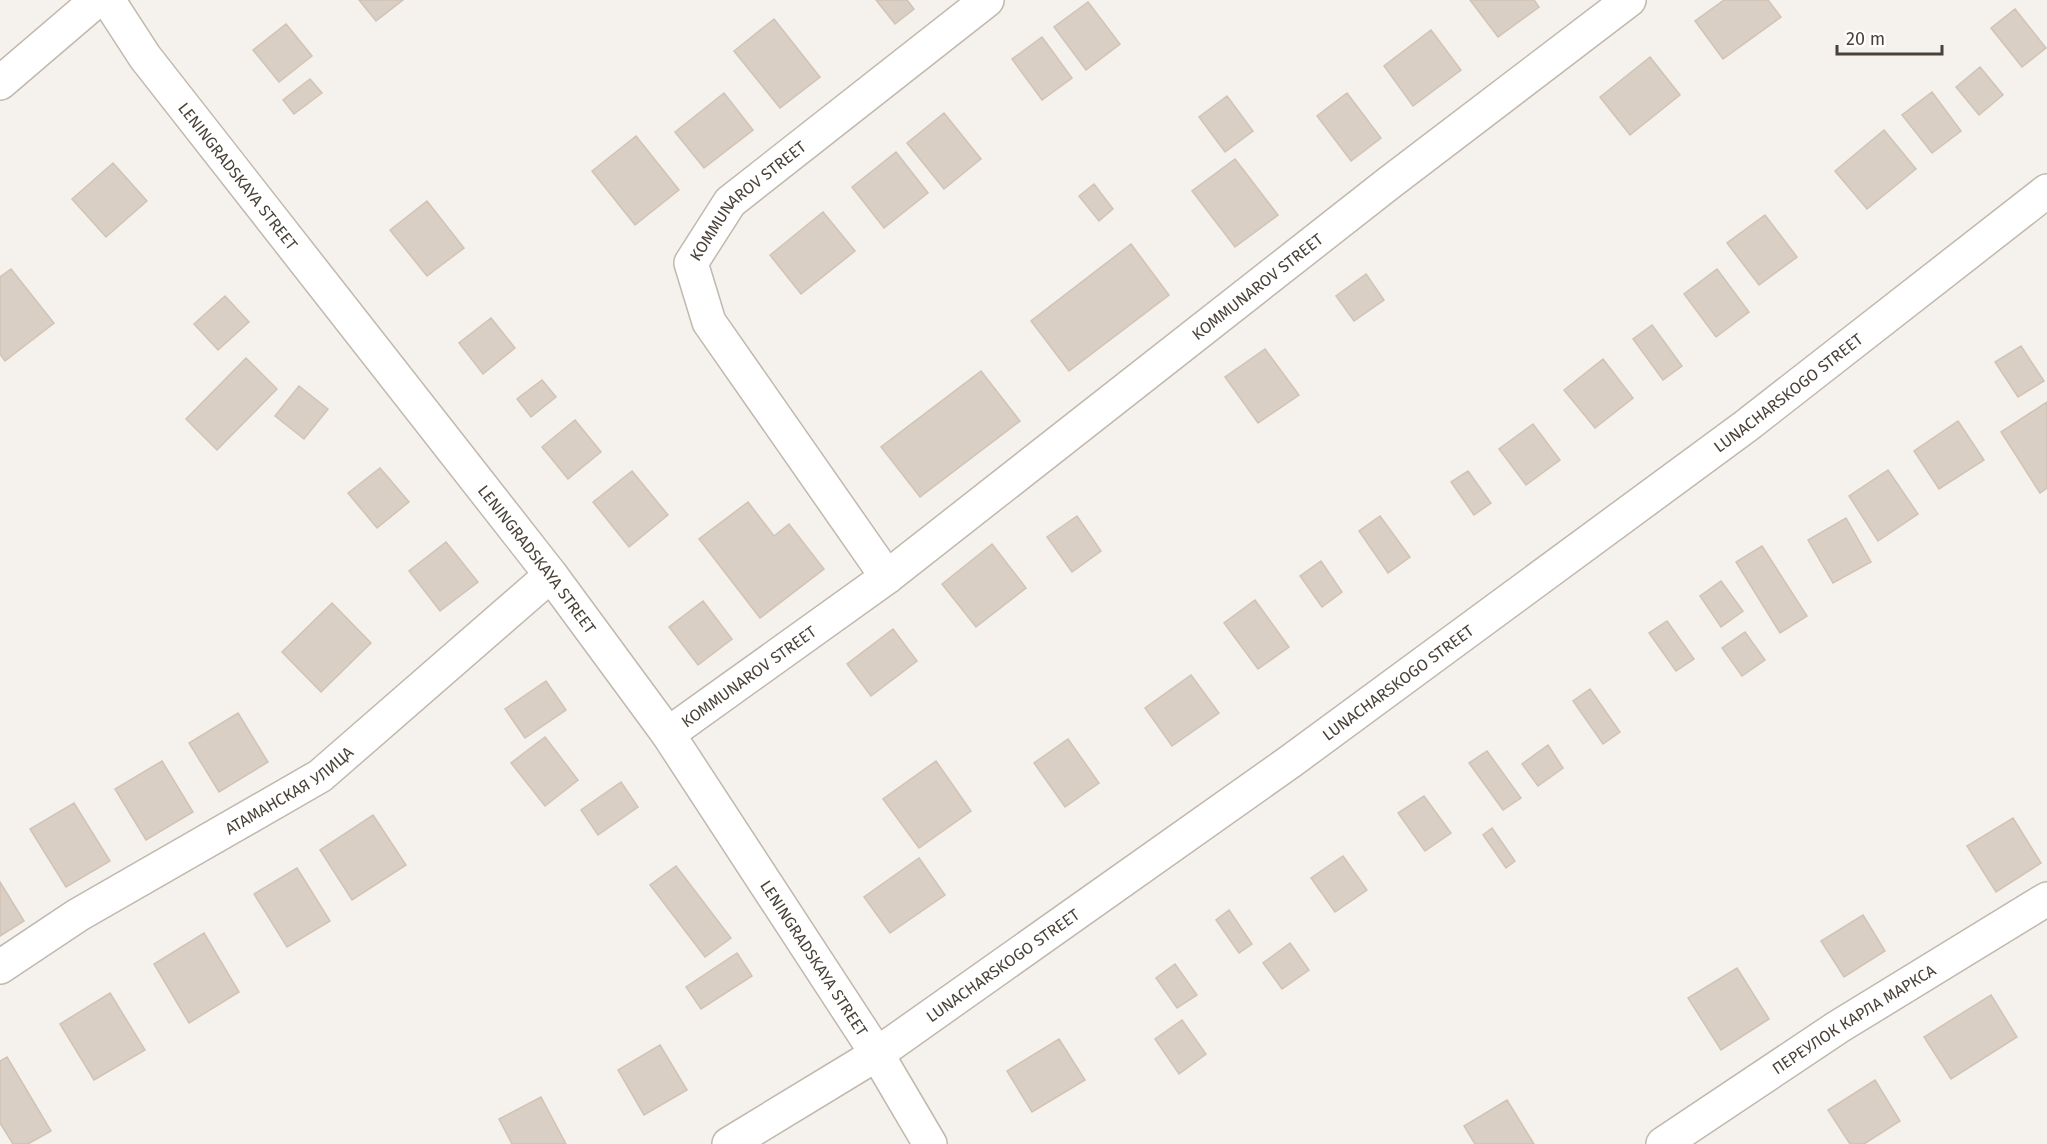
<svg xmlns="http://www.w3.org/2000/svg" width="2047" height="1144" font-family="'Fira Sans',sans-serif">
	<rect width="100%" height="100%" fill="#f5f1ec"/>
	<path fill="#dacfc4" stroke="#d1c3b5" stroke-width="1.5" d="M 359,0 L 403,0 L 376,21 Z
		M 876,0 L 907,0 L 914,9 L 895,24 Z
		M 1470,0 L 1534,0 L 1539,7 L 1498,37 Z
		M 1724,0 L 1768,0 L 1781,17 L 1723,59 L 1695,21 Z
		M 1088,2 L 1120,44 L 1086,70 L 1054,27 Z
		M 2015,9 L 2046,48 L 2022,67 L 1991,28 Z
		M 774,19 L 820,77 L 780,108 L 734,51 Z
		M 286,24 L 312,56 L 279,82 L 253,50 Z
		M 1431,30 L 1461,70 L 1413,106 L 1384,66 Z
		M 1042,37 L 1072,78 L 1042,100 L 1012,59 Z
		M 1650,57 L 1680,95 L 1630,135 L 1600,97 Z
		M 1980,67 L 2003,95 L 1979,115 L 1956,87 Z
		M 310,79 L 322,93 L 294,114 L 283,100 Z
		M 1932,92 L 1961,131 L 1932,153 L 1902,115 Z
		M 724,93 L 753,130 L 704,168 L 675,132 Z
		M 1347,93 L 1381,138 L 1351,161 L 1317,116 Z
		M 1227,96 L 1253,131 L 1225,152 L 1199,117 Z
		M 944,113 L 981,159 L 944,189 L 907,143 Z
		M 1884,130 L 1916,169 L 1867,209 L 1835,171 Z
		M 636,136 L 679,190 L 635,225 L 592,171 Z
		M 896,152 L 928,193 L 884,228 L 852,187 Z
		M 1235,159 L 1278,215 L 1235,247 L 1192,191 Z
		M 113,163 L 147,201 L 106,237 L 72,199 Z
		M 1094,184 L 1113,209 L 1099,221 L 1079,196 Z
		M 427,201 L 464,248 L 427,276 L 390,230 Z
		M 823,212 L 855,251 L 801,294 L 770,255 Z
		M 1765,215 L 1797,257 L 1759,285 L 1727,243 Z
		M 1131,244 L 1169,295 L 1069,371 L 1031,321 Z
		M 11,269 L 54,323 L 5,361 L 0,354 L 0,277 Z
		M 1717,269 L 1749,312 L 1716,337 L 1684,294 Z
		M 1366,274 L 1384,300 L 1354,321 L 1336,296 Z
		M 225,296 L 249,322 L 218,350 L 194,324 Z
		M 491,318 L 515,348 L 483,374 L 459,343 Z
		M 1652,325 L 1682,366 L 1663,380 L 1633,339 Z
		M 2021,346 L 2044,381 L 2018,397 L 1995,362 Z
		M 1265,349 L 1299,395 L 1258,423 L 1225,377 Z
		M 246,358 L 277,389 L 217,450 L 186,419 Z
		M 1603,359 L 1633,398 L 1595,428 L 1564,390 Z
		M 981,371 L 1020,421 L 920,497 L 881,447 Z
		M 542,380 L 556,397 L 531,417 L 517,399 Z
		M 299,386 L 328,409 L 304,439 L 275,416 Z
		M 2047,402 L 2047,488 L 2040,493 L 2001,432 Z
		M 575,420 L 601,452 L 568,479 L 542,447 Z
		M 1958,421 L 1984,460 L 1939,489 L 1914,451 Z
		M 1533,424 L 1560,460 L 1526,485 L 1499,449 Z
		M 380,468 L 409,502 L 377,528 L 348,493 Z
		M 1888,470 L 1918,514 L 1878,541 L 1849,496 Z
		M 632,471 L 668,515 L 629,547 L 593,502 Z
		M 1468,471 L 1491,503 L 1474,515 L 1451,482 Z
		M 748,502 L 774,536 L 789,524 L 824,569 L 760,618 L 699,539 Z
		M 1077,516 L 1101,551 L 1072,572 L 1047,537 Z
		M 1380,516 L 1410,557 L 1388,573 L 1359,531 Z
		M 1846,518 L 1871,562 L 1833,583 L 1808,540 Z
		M 446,542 L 478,582 L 440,611 L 409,571 Z
		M 992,544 L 1026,588 L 976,627 L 942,584 Z
		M 1762,546 L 1807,616 L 1780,633 L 1736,562 Z
		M 1321,561 L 1342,592 L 1322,607 L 1300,576 Z
		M 1721,581 L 1743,611 L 1721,627 L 1700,596 Z
		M 1255,600 L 1289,647 L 1258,669 L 1224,623 Z
		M 703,601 L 732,639 L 698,665 L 669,627 Z
		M 332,603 L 371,643 L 321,692 L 282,652 Z
		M 1667,621 L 1694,659 L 1676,671 L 1649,633 Z
		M 893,629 L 917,661 L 871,696 L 847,664 Z
		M 1745,632 L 1765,660 L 1742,676 L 1722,648 Z
		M 1191,675 L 1219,713 L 1172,746 L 1145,708 Z
		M 546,681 L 566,710 L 525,738 L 505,709 Z
		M 1590,689 L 1620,732 L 1603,744 L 1573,701 Z
		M 238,713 L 268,762 L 219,792 L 189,743 Z
		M 545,737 L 578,780 L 545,806 L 511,763 Z
		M 1068,739 L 1099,783 L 1065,807 L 1034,763 Z
		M 1548,745 L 1563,768 L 1538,786 L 1522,764 Z
		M 1487,751 L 1521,798 L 1503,810 L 1469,763 Z
		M 162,761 L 193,812 L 146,840 L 115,789 Z
		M 936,761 L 971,811 L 919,848 L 883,799 Z
		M 621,782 L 638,807 L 598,835 L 581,810 Z
		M 1424,796 L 1451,833 L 1425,851 L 1398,813 Z
		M 74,803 L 110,861 L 66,887 L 30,829 Z
		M 373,815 L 406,865 L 352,900 L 320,850 Z
		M 2013,818 L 2041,863 L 1996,892 L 1967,846 Z
		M 1492,828 L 1515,861 L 1506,868 L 1483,835 Z
		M 1343,856 L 1367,890 L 1335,912 L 1311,878 Z
		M 919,858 L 945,895 L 890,933 L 864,897 Z
		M 676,866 L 731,938 L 705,957 L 650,885 Z
		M 297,868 L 330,921 L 287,947 L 254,894 Z
		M 0,882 L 24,921 L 0,936 Z
		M 1229,910 L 1252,944 L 1239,953 L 1216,920 Z
		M 1863,915 L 1885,951 L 1844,977 L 1821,941 Z
		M 204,933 L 239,992 L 189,1023 L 154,964 Z
		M 1290,943 L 1309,970 L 1282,989 L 1263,963 Z
		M 737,953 L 752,976 L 701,1009 L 686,987 Z
		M 1175,964 L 1197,995 L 1177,1008 L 1156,978 Z
		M 1737,968 L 1769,1019 L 1721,1050 L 1688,998 Z
		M 110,993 L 145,1050 L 94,1080 L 60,1024 Z
		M 1991,995 L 2017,1037 L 1951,1079 L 1924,1037 Z
		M 1182,1020 L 1206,1054 L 1179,1074 L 1155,1039 Z
		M 1059,1039 L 1085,1080 L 1032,1112 L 1007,1071 Z
		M 660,1045 L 687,1090 L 644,1115 L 618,1070 Z
		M 7,1057 L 51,1131 L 28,1144 L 13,1144 L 0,1123 L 0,1061 Z
		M 1875,1080 L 1900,1121 L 1864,1144 L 1850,1144 L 1828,1110 Z
		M 541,1097 L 566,1144 L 512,1144 L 499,1119 Z
		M 1507,1100 L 1534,1144 L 1475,1144 L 1464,1126 Z"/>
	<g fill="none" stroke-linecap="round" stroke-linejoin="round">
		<defs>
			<g id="minor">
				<path id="s1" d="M 108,0 L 145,57 L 551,575 L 668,734 L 877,1054 L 930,1144"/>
				<path d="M 0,83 L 97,0"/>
				<path id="s2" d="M 887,577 L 709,322 L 691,263 L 730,202 L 987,0"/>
				<path id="s3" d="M 668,734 L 887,577 L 1389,183 L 1629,0"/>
				<path id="s4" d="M 0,967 L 78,915 L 320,776 L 551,575"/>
				<path id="s5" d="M 729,1144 L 877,1054 L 1291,761 L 1746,426 L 2047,191"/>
				<path id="s6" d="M 1663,1144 L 1838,1027 L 2047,899"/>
			</g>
		</defs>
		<use href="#minor" stroke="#c1b8ae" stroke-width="36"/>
		<use href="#minor" stroke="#fff" stroke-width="33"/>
	</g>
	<g text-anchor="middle" stroke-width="5" stroke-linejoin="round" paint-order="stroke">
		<g font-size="16" fill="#4a4239" stroke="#fff">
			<text dy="6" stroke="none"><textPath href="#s1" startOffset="219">LENINGRADSKAYA STREET</textPath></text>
			<text dy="6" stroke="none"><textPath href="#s2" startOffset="458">KOMMUNAROV STREET</textPath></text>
			<text dy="6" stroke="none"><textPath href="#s3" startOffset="740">KOMMUNAROV STREET</textPath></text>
			<text dy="6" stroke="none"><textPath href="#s5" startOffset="1299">LUNACHARSKOGO STREET</textPath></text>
			<text dy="6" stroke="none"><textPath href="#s1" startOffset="705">LENINGRADSKAYA STREET</textPath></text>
			<text dy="6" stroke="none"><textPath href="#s3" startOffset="99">KOMMUNAROV STREET</textPath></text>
			<text dy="6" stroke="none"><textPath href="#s5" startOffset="813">LUNACHARSKOGO STREET</textPath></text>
			<text dy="6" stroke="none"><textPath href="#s4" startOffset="339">АТАМАНСКАЯ УЛИЦА</textPath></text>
			<text dy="6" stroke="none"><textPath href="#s1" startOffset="1191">LENINGRADSKAYA STREET</textPath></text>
			<text dy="6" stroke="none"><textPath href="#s5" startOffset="327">LUNACHARSKOGO STREET</textPath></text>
			<text dy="6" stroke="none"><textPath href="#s6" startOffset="228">ПЕРЕУЛОК КАРЛА МАРКСА</textPath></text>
		</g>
	</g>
	<path d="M1837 45v9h105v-9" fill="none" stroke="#4a4239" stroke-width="3"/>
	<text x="1846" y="45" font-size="18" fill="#4a4239" stroke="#ffffff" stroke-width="4.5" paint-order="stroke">20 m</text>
</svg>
